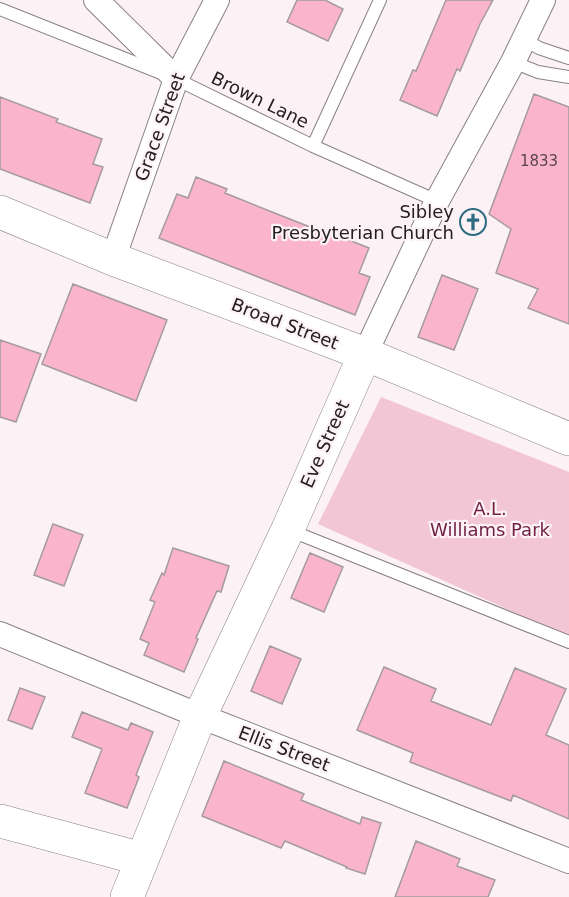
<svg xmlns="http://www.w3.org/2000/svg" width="569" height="897" font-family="'DejaVu Sans',sans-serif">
	<rect width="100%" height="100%" fill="#fcf2f5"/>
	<path fill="#f2c6d4" d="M 381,397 L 569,472 L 569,637 L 318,524 Z"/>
	<path fill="#fab4cc" stroke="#a49b9e" stroke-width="1.5" d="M 297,0 L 325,0 L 343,9 L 328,41 L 287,22 Z
		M 446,0 L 493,0 L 480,24 L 460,71 L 457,69 L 437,116 L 400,100 L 413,70 L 416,71 Z
		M 534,94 L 569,107 L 569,324 L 528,308 L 538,289 L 496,273 L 511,229 L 489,214 Z
		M 0,97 L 58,119 L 56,122 L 102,139 L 93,164 L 103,167 L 90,203 L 0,169 Z
		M 196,177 L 227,189 L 225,193 L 272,212 L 338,238 L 339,236 L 369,248 L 359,273 L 370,277 L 355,315 L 159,238 L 177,194 L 188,198 Z
		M 442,275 L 478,289 L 454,350 L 418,337 Z
		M 73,284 L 167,320 L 136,401 L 42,364 Z
		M 0,340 L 41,354 L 16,422 L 0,417 Z
		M 53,524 L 83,535 L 64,586 L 34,575 Z
		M 173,548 L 229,566 L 221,592 L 217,591 L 196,638 L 198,639 L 184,672 L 144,655 L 149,643 L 140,639 L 155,602 L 150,600 L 162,573 L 164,575 Z
		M 310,553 L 343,567 L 324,612 L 291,598 Z
		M 270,646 L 301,659 L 282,704 L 251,691 Z
		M 384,667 L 436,689 L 431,701 L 491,725 L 515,668 L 566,689 L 546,735 L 569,745 L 569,819 L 513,795 L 511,801 L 410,762 L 413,753 L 357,730 Z
		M 20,688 L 45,697 L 32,729 L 8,720 Z
		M 82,712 L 128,730 L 131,723 L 153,732 L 136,775 L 139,777 L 127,808 L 85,793 L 102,749 L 72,737 Z
		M 224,761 L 304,794 L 301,800 L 360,824 L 362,817 L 381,823 L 365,874 L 346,868 L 347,867 L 285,841 L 281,848 L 202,816 Z
		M 416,841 L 460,859 L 457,866 L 495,880 L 488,897 L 395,897 Z"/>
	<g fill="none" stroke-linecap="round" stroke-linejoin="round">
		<defs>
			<path id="lane" d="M 0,9 L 176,79 L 313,146 L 437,201
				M 524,39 L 539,48 L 569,58
				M 513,62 L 538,72 L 569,77
				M 313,146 L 380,0
				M 289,530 L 569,642"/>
			<path id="street" d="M 96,0 L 176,79
				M 113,259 L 176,79 L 217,0
				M 365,354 L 437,201 L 513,62 L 543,0
				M 0,634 L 200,716 L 569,861"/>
			<path id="secondary" d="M 0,212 L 113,259 L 365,354 L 569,439
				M 127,897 L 200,716 L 288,529 L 365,354"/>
			<path id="highway" d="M 0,821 L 142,859"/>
		</defs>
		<use href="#lane" stroke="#898183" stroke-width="14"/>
		<use href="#street" stroke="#898183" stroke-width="26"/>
		<use href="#secondary" stroke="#898183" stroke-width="34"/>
		<use href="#highway" stroke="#898183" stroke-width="34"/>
		<use href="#lane" stroke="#fff" stroke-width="12"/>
		<use href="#street" stroke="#fff" stroke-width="24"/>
		<use href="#secondary" stroke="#fff" stroke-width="33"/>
		<use href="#highway" stroke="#fff" stroke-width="33"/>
	</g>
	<defs>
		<symbol id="church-ring" viewBox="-11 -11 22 22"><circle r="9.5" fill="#fcf2f5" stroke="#2d6b81" stroke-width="1.5"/><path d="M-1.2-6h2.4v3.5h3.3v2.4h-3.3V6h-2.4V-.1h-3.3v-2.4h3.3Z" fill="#2d6b81"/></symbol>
	</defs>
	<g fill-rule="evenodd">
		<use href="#church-ring" x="458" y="207" width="30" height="30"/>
	</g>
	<g text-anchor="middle" stroke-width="4.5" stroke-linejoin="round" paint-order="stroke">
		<g font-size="15" fill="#5a454c">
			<text x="539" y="166">1833</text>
		</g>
		<g font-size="18" fill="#242021" stroke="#fcf2f5">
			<text transform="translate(260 100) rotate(26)" y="6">Brown Lane</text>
			<text transform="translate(160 127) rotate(-70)" y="6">Grace Street</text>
			<text transform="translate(285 324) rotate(21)" y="6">Broad Street</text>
			<text transform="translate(325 444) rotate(-66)" y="6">Eve Street</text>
			<text transform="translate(284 749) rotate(21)" y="6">Ellis Street</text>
		</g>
		<g font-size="18" fill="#242021" stroke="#fcf2f5" text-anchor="end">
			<text x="454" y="218">Sibley<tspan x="454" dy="21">Presbyterian Church</tspan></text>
		</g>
		<g font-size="18" fill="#6e1f42" stroke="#fcf2f5">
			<text x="490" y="515">A.L.<tspan x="490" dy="21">Williams Park</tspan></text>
		</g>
	</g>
</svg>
